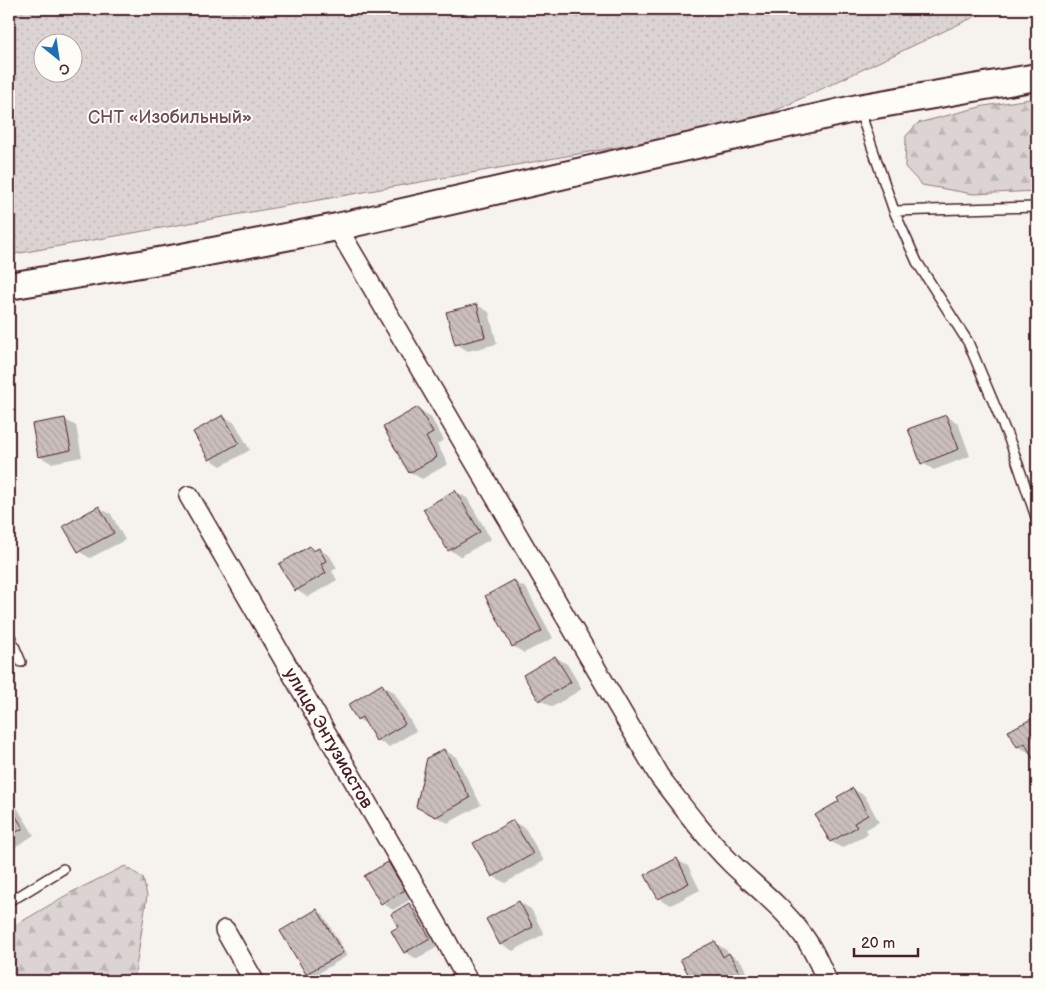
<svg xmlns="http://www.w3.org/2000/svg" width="1046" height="990" font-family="'Balsamiq Sans',sans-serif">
	<defs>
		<pattern id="forest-firs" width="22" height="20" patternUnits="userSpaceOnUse" patternTransform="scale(1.25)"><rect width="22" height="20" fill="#dcd4d2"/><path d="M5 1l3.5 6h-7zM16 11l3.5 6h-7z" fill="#beb6b4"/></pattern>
		<pattern id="garden-dots" width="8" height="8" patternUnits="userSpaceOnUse" patternTransform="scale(1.25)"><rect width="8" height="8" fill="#dcd4d2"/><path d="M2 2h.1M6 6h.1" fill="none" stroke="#beb6b4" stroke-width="1.8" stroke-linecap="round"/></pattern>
		<pattern id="building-back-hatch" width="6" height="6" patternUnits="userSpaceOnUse" patternTransform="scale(1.25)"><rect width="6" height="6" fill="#cbbfbe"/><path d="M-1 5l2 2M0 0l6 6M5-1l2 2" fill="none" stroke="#b0a4a3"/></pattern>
	</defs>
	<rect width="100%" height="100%" fill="#f6f3ef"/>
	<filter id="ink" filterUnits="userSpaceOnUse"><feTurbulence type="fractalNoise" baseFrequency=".02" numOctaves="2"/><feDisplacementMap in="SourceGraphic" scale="10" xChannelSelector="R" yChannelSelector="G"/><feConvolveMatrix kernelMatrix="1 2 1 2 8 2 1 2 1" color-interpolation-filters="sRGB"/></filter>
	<g filter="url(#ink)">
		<path fill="url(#forest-firs)" stroke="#937a7e" d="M 1037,98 L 1037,191 L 973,194 L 922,185 L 905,167 L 906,136 L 918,123 L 984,106 Z
			M 125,866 L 143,878 L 147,896 L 134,981 L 9,981 L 9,929 L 70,893 Z"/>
		<path fill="url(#garden-dots)" stroke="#937a7e" fill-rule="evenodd" d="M 9,9 L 991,9 L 747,124 L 9,255 ZM 42,42 L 72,42 L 72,72 L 42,72 Z"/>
		<path fill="#0003" d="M 477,305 L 489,312 L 497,344 L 468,351 L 456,344 Z
			M 418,409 L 430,416 L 444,440 L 437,444 L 448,464 L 422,479 L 410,472 Z
			M 223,416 L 235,423 L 250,450 L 221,466 L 210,459 Z
			M 946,416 L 958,423 L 970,456 L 934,470 L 922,463 Z
			M 64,419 L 76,426 L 82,457 L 51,463 L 39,456 Z
			M 455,491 L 467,498 L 491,539 L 461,556 L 449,550 Z
			M 99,508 L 111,514 L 125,540 L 90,558 L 78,551 Z
			M 310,547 L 316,551 L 319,549 L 330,556 L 337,568 L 332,571 L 337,580 L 308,597 L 296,590 Z
			M 514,582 L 526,588 L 553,638 L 524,653 L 513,646 Z
			M 555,657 L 567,664 L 582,689 L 552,707 L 540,700 Z
			M 382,685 L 394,692 L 416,731 L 389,747 L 377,740 L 369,726 L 358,719 Z
			M 1037,718 L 1037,764 L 1031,753 L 1018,747 L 1010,732 Z
			M 444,750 L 456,757 L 481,805 L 448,823 L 429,813 Z
			M 853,789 L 865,796 L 879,822 L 865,830 L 868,834 L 842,848 L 830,841 L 841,802 Z
			M 9,797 L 11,798 L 34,835 L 9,851 Z
			M 513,822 L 525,828 L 544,861 L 505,883 L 493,876 Z
			M 677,860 L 688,866 L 700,890 L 671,905 L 659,898 Z
			M 388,863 L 400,870 L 416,896 L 393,910 L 382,903 Z
			M 519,902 L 531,909 L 544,934 L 513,951 L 501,944 Z
			M 409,905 L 421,912 L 441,945 L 417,959 L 405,952 L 393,932 L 400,927 Z
			M 317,911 L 323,914 L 347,956 L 312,977 L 307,973 Z
			M 715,943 L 726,950 L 729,954 L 741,961 L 751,981 L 693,981 L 682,960 Z"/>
		<path fill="url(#building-back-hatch)" stroke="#4a1f2b" d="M 477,304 L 485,337 L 455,345 L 446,312 Z
			M 418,407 L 433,433 L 426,437 L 437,457 L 409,473 L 383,427 Z
			M 223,415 L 239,443 L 209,460 L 193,432 Z
			M 946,415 L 959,449 L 921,464 L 908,429 Z
			M 65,418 L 71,450 L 38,457 L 32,424 Z
			M 455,490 L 480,532 L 448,551 L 423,509 Z
			M 99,506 L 114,533 L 78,552 L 63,526 Z
			M 310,546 L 313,551 L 319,548 L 326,561 L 321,564 L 326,573 L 295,591 L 279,564 Z
			M 514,580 L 542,631 L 512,647 L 485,596 Z
			M 555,656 L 571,682 L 539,701 L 523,675 Z
			M 382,684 L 405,724 L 376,741 L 362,717 L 357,720 L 348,705 Z
			M 1037,716 L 1037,767 L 1025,743 L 1017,747 L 1008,731 Z
			M 444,749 L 470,798 L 436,817 L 416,807 L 427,758 Z
			M 853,788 L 868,815 L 854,823 L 857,827 L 830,842 L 815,815 L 839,801 L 837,797 Z
			M 9,805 L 23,828 L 9,837 Z
			M 513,820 L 533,854 L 492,877 L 473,843 Z
			M 677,858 L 689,883 L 658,899 L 645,875 Z
			M 388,862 L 405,890 L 381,904 L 364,876 Z
			M 519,901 L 533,927 L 500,945 L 486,919 Z
			M 409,903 L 430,938 L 404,953 L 391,931 L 398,927 L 391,914 Z
			M 317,909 L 343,953 L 306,974 L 280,931 Z
			M 715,941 L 723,957 L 729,953 L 744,981 L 692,981 L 680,959 Z"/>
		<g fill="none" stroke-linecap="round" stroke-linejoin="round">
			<defs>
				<path id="lane" d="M 859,109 L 894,211 L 917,262 L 968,342 L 1011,444 L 1037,520
					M 894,211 L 1037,207
					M 9,634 L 21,662
					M 9,900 L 19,896 L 63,869"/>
				<path id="street" d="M 337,227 L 659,776 C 682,806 705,837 732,864 C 756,887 782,907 802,934 C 813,948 820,965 827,981
					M 189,496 L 441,931 L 468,981
					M 225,930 L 254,981"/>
				<path id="secondary" d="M 9,286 L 182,257 L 337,227 L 858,108 L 1037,77"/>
			</defs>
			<use href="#lane" stroke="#4a1f2b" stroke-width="12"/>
			<use href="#street" stroke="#4a1f2b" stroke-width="22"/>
			<use href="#secondary" stroke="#4a1f2b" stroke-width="30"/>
			<use href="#lane" stroke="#fdfcf7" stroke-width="9"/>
			<use href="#street" stroke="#fdfcf7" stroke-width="19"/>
			<use href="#secondary" stroke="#fdfcf7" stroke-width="26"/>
		</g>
	</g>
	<g text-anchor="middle" stroke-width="4" stroke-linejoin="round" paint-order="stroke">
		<g font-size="18" fill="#6e4c55" stroke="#fdfcf7">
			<text x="170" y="123">СНТ «Изобильный»</text>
		</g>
		<g font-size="18" fill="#4a1f2b" stroke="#fdfcf7">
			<text transform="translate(329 738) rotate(60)" y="6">улица Энтузиастов</text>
		</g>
	</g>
	<rect width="1046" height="990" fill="none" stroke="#fdfcf7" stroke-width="30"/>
	<rect x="15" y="15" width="1016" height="960" fill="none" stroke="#4a1f2b" stroke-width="2" filter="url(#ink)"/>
	<g transform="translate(58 58) rotate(150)"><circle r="24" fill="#fdfcf7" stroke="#b5a4a5"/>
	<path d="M0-4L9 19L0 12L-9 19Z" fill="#1f6fb2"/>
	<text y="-8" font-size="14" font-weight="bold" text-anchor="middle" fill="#4a1f2b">С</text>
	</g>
	<path d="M854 948v8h64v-8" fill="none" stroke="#4a1f2b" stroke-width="2.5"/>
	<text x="861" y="948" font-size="15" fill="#4a1f2b" stroke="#fdfcf7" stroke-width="4" paint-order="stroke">20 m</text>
</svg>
